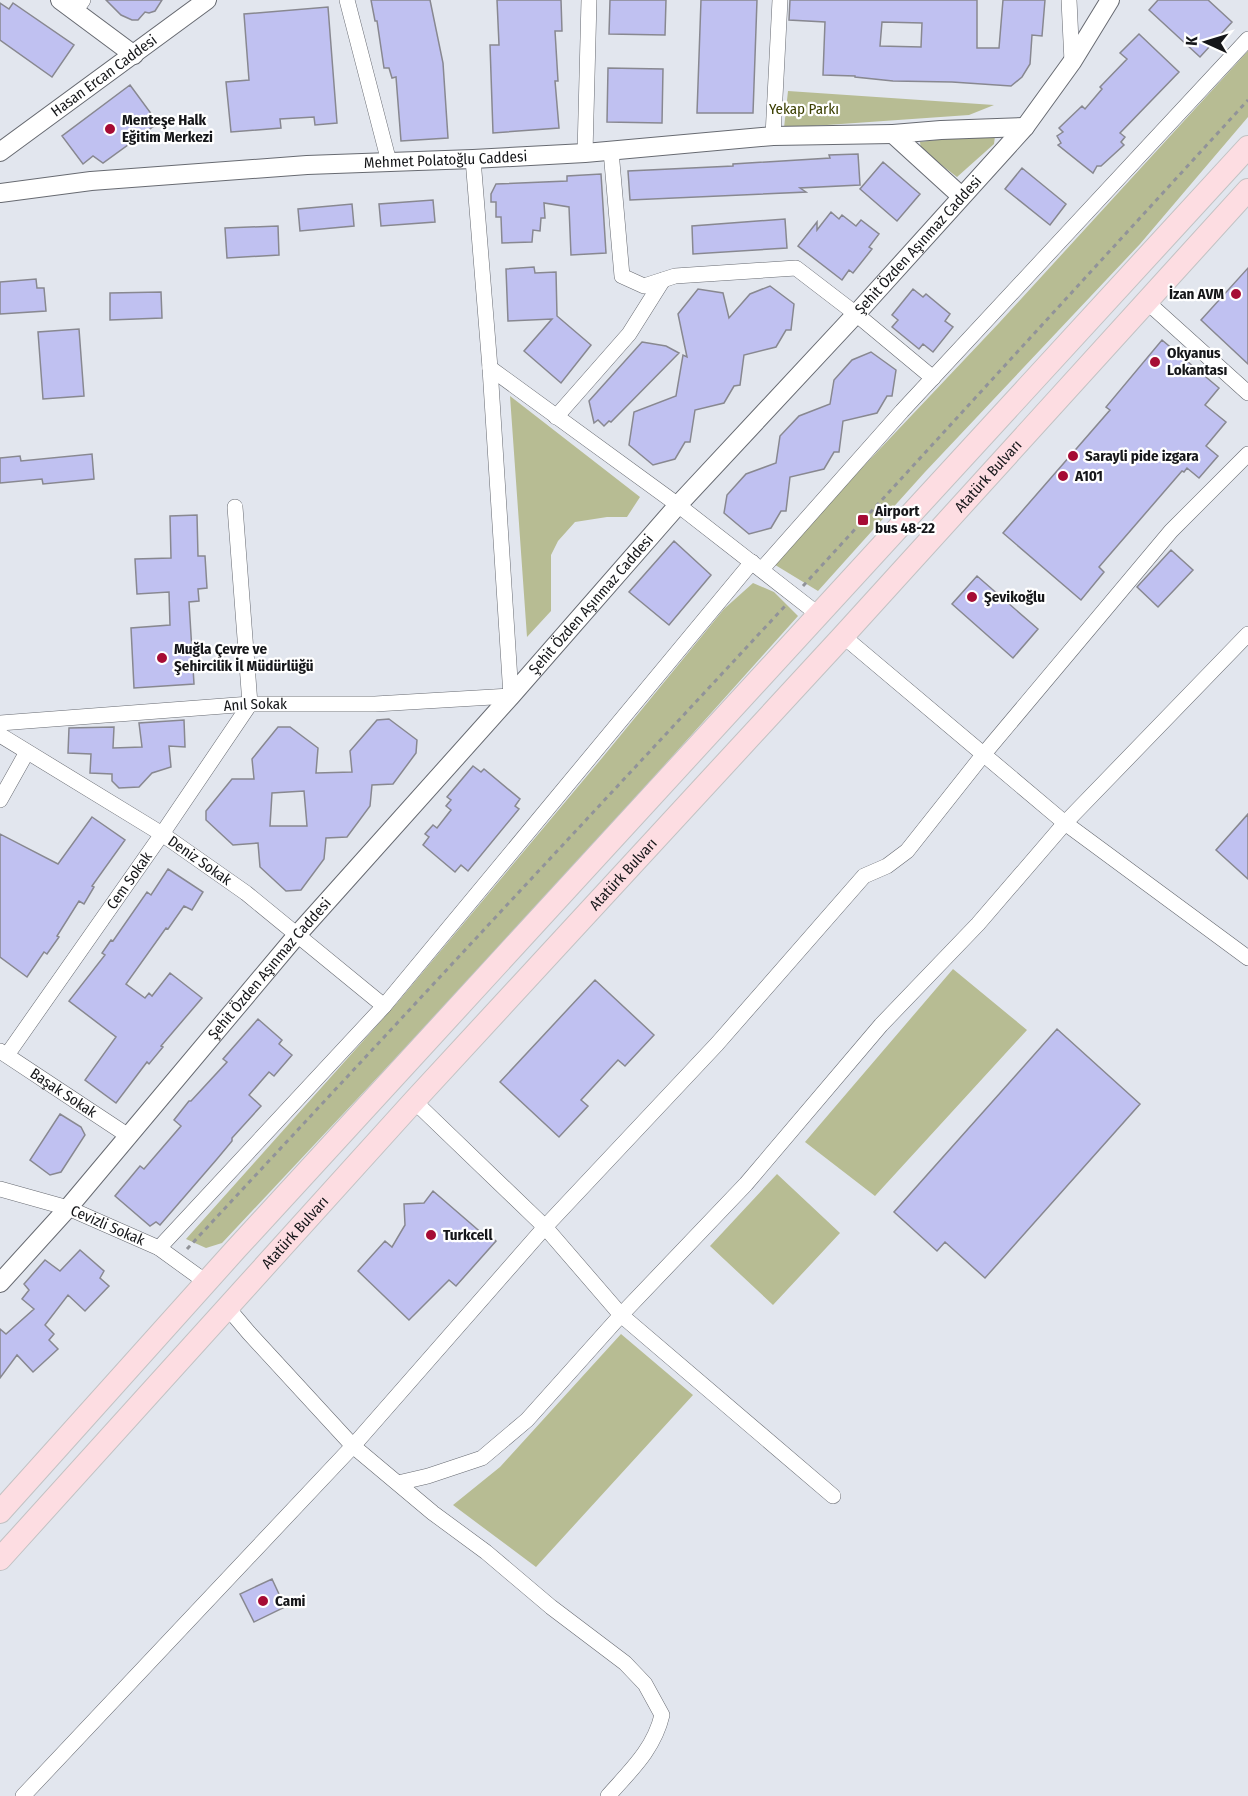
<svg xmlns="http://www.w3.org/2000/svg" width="1248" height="1796" font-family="'Fira Sans Condensed',sans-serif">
	<rect width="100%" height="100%" fill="#e2e6ee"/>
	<path fill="#b7bc93" d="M 1248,51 L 1248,117 L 1140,244 L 925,472 L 818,591 L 772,563 L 999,323 Z
		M 788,91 L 994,105 L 969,115 L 784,128 Z
		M 990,133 L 995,136 L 994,144 L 957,177 L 921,149 L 920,142 Z
		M 510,396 L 640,497 L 627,517 L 607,517 L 575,522 L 558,541 L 551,555 L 551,611 L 527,637 Z
		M 753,583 L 774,592 L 798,616 L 540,904 L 222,1243 L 206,1248 L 186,1239 L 397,1003 L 602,758 L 724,609 Z
		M 953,969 L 1027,1030 L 875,1196 L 805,1142 Z
		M 777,1174 L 840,1233 L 773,1305 L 710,1246 Z
		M 621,1334 L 693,1395 L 536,1567 L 453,1505 L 500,1467 Z"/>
	<path fill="#c0c1f1" stroke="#888890" stroke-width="1.5" fill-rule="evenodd" d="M 106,0 L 162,0 L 155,11 L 149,13 L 145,12 L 138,20 L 132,20 L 121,15 Z
		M 371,0 L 430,0 L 443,63 L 448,138 L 401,141 L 396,77 L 392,78 L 389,68 L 384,68 L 377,21 L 375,21 Z
		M 497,0 L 561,0 L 562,31 L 555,31 L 558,81 L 555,81 L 559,128 L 493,133 L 490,45 L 499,45 Z
		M 610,0 L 666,0 L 665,35 L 609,34 Z
		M 701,0 L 757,0 L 753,113 L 697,113 Z
		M 790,0 L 977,0 L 977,48 L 999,48 L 1003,0 L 1045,0 L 1042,36 L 1032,35 L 1030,64 L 1022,77 L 1011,86 L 952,82 L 893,81 L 855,77 L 855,76 L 823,75 L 825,22 L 789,20 ZM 882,22 L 922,23 L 921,47 L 880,46 Z
		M 1158,0 L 1208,0 L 1232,22 L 1200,57 L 1149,10 Z
		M 0,3 L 9,9 L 13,3 L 74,45 L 52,77 L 0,40 Z
		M 328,7 L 337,123 L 315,125 L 314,117 L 280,119 L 281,128 L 231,132 L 226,82 L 249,80 L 244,14 Z
		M 1139,34 L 1179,72 L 1120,133 L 1125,137 L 1121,142 L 1124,145 L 1101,166 L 1097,166 L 1093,173 L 1058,145 L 1061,143 L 1057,136 L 1063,132 L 1059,128 L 1082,106 L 1085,109 L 1102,89 L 1100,87 L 1127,59 L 1120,53 Z
		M 608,68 L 663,69 L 662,123 L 607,122 Z
		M 130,85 L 158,123 L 103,163 L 93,156 L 83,164 L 62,136 Z
		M 858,154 L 860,185 L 800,188 L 806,192 L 630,200 L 628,171 L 733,166 L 733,164 L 830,158 L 829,155 Z
		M 883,162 L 920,194 L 897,221 L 860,189 Z
		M 1022,168 L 1066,204 L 1050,225 L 1005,189 Z
		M 601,174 L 606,253 L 571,255 L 569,207 L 544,203 L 545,218 L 541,218 L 540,231 L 533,230 L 532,242 L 502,243 L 501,217 L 496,217 L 496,202 L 491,202 L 491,194 L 496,184 L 567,181 L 567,176 Z
		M 433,200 L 435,222 L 381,226 L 379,204 Z
		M 352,204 L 354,226 L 300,231 L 298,209 Z
		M 831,212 L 839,219 L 842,215 L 856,226 L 861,220 L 879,234 L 869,247 L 872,249 L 853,273 L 849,270 L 842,280 L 798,246 L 817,222 L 817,230 Z
		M 785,219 L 787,248 L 693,254 L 692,226 Z
		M 278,226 L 279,255 L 227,258 L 225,228 Z
		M 534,267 L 535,273 L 556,272 L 557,316 L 591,345 L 561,383 L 524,351 L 552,319 L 508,321 L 506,269 Z
		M 1248,268 L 1248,364 L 1201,320 Z
		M 36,279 L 37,288 L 44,288 L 46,311 L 0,314 L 0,282 Z
		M 770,286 L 794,304 L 791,330 L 786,330 L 776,347 L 744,355 L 740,385 L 734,386 L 724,403 L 695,410 L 690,442 L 685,442 L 675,459 L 653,465 L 629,445 L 634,412 L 676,396 L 683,355 L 687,357 L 678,314 L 698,289 L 723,293 L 729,318 L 750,294 Z
		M 913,289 L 923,297 L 926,294 L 950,314 L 945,321 L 953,327 L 933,352 L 923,344 L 919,349 L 892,327 L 898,320 L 892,315 Z
		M 161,292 L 162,318 L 110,320 L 110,293 Z
		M 79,329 L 84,396 L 43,399 L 38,332 Z
		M 1162,340 L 1219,388 L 1205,405 L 1226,422 L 1206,446 L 1218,456 L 1199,478 L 1187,468 L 1184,472 L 1182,471 L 1099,567 L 1104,572 L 1081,600 L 1003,533 L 1110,410 L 1106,407 Z
		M 642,342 L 666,346 L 679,353 L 611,422 L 609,421 L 604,426 L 598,420 L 594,423 L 589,401 Z
		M 871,352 L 896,370 L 892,396 L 887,396 L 877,413 L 843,421 L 839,452 L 834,452 L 824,469 L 790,477 L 786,511 L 781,511 L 771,528 L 749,534 L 724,513 L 727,495 L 746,474 L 776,463 L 780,436 L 799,416 L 830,404 L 834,380 L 852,360 Z
		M 92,454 L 94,479 L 43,484 L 42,479 L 0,483 L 0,458 L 20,456 L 21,461 Z
		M 197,515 L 198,556 L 205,556 L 207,588 L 198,589 L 199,601 L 189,602 L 194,684 L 134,688 L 131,628 L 170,625 L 169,592 L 137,594 L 135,559 L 171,558 L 170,516 Z
		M 674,541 L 711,575 L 669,625 L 629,592 Z
		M 1171,550 L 1193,570 L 1158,607 L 1137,587 Z
		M 977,576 L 1038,629 L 1013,658 L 952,604 Z
		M 389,719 L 417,740 L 416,753 L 393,784 L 372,785 L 370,806 L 347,837 L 326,838 L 324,859 L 301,890 L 286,891 L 260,867 L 258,843 L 233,845 L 206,820 L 206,811 L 232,779 L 254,779 L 252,759 L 278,727 L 290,727 L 318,748 L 316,773 L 352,772 L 350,751 L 377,720 ZM 304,791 L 307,826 L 270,826 L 272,793 Z
		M 184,720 L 185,747 L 169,746 L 171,767 L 152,773 L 139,787 L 119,788 L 112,781 L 112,774 L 90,773 L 91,754 L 68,753 L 69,728 L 114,727 L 113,748 L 142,747 L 139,723 Z
		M 473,766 L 481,772 L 484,769 L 520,799 L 515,806 L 519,809 L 468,871 L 461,865 L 455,872 L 423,845 L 429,837 L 425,834 L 433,825 L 437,828 L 451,810 L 446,806 L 451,800 L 447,797 Z
		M 1248,814 L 1248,879 L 1216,850 Z
		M 92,817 L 125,840 L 92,886 L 94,887 L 84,904 L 79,901 L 57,936 L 59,937 L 47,954 L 44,952 L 27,977 L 0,957 L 0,834 L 58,864 Z
		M 168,869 L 203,892 L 192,910 L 184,906 L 168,929 L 166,928 L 126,984 L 145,998 L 149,993 L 152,996 L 170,973 L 202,998 L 161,1046 L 163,1047 L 149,1064 L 147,1062 L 116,1103 L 85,1080 L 116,1037 L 69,1001 L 105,955 L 102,953 L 111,940 L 113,941 L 147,892 L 151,895 Z
		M 595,980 L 654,1035 L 625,1066 L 618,1060 L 581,1100 L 588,1106 L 559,1137 L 500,1082 Z
		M 258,1019 L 282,1040 L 279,1044 L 292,1055 L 274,1076 L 269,1072 L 249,1095 L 261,1106 L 232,1138 L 232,1141 L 217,1159 L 160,1225 L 156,1222 L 150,1226 L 115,1196 L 140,1166 L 144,1169 L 181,1126 L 174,1120 L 189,1101 L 191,1101 L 227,1062 L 223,1059 Z
		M 1057,1029 L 1140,1104 L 985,1278 L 945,1242 L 937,1251 L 894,1212 Z
		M 60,1114 L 81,1127 L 85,1135 L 61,1172 L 50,1175 L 30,1160 Z
		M 433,1191 L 484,1235 L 486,1233 L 496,1241 L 456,1286 L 449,1280 L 409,1320 L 358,1271 L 385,1241 L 392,1247 L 405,1225 L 404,1204 L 424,1203 Z
		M 80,1250 L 104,1271 L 100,1278 L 109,1286 L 85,1311 L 68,1295 L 45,1325 L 54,1334 L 49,1340 L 58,1349 L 33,1372 L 17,1355 L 0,1378 L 0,1329 L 6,1334 L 34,1309 L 22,1299 L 29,1290 L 24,1284 L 45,1260 L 60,1271 Z
		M 272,1579 L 285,1607 L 254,1622 L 240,1594 Z"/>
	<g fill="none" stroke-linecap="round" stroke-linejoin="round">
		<defs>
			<g id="minor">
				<path d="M 347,0 L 389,162"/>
				<path d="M 1069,0 L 1072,62"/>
				<path d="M 75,11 L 83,0"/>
				<path d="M 773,136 L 780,0"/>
				<path d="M 611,151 L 622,276 L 644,286 L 675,276 L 796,268 L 856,314 L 933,378"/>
				<path d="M 585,153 L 589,0"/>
				<path d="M 1146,301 L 1248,393"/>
				<path d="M 490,368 L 678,505 L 819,615"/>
				<path d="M 556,417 L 629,334 L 663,280"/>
				<path d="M 762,569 L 902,411 L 1248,39"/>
				<path d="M 843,636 L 1065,823 L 1248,958"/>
				<path id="s1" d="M 0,723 L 250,704 L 375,704 L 511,696 L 490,368 L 473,159"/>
				<path id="s2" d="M 0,735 L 162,834 L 246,893 L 384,1006"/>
				<path d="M 0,800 L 27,752"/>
				<path id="s3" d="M 0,1051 L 127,1135"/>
				<path id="s4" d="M 7,1055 L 162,834 L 250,704 L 235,507"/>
				<path d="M 414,1101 L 545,1227 L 621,1315 L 833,1496"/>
				<path id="s5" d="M 0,1189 L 68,1208 L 159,1248 L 206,1282"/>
				<path d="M 159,1248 L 384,1006 L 752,562"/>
				<path d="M 227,1307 L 249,1333 L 353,1446 L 433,1513 L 486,1552 L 551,1607 L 625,1663 L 645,1684 L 662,1715 C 654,1749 631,1770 608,1796"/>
				<path d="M 398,1483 L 428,1476 L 482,1458 L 527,1420 L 621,1315 L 746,1184 L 881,1025 L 978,924 L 1065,823 L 1248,634"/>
				<path d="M 23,1796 L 353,1446 L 545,1227 L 717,1044 L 864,876 L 887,866 L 907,851 L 983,755 L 1171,531 L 1248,454"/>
			</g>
			<g id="tertiary">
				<path d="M 60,0 L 134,55"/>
				<path id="s6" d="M 0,152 L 207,0"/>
				<path id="s7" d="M 0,193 L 91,181 L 307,165 L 473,159 L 585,153 L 773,136 L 893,134"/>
				<path d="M 961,196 L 893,134 L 941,130 L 1025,127"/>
				<path id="s8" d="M 0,1283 L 68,1208 L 297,935 L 511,696 L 678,505 L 856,314 L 1025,127 L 1072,62 L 1110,0"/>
			</g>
			<g id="primary">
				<path d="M 0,1512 L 236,1249 L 1248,147"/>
				<path id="s9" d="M 0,1559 L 414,1101 L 843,636 L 1248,190"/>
			</g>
		</defs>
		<use href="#minor" stroke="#676a71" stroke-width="16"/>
		<use href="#tertiary" stroke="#676a71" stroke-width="20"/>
		<use href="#primary" stroke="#c2c2c3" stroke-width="24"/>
		<path stroke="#919399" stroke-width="3" stroke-dasharray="4.5 4.5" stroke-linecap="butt" d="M 803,586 L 1248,100
			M 187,1249 L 785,606"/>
		<use href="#minor" stroke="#fff" stroke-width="15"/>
		<use href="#tertiary" stroke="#fff" stroke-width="18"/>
		<use href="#primary" stroke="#fddde2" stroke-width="22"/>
	</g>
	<g fill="#a60c35" stroke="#fff" stroke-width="2">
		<circle cx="110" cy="129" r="6"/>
		<circle cx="1236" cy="294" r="6"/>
		<circle cx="1155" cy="362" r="6"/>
		<circle cx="1073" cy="456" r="6"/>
		<circle cx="1063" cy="476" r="6"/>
		<rect x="857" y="514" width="12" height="12" rx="3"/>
		<circle cx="972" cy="597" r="6"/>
		<circle cx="162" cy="658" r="6"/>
		<circle cx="431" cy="1235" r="6"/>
		<circle cx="263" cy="1601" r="6"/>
	</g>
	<g text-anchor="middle" stroke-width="4.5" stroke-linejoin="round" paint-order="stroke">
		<g font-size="15" fill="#151619" stroke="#fff">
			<text dy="5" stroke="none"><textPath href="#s6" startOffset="129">Hasan Ercan Caddesi</textPath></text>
			<text dy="5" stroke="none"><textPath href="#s7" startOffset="447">Mehmet Polatoğlu Caddesi</textPath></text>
			<text dy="5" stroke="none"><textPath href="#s8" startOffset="1386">Şehit Özden Aşınmaz Caddesi</textPath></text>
			<text dy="5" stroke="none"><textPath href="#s9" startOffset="1466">Atatürk Bulvarı</textPath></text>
			<text dy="5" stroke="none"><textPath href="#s8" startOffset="900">Şehit Özden Aşınmaz Caddesi</textPath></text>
			<text dy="5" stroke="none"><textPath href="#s1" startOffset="256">Anıl Sokak</textPath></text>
			<text dy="5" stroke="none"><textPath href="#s2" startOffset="236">Deniz Sokak</textPath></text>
			<text dy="5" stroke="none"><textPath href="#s9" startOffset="926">Atatürk Bulvarı</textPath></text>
			<text dy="5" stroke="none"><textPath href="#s4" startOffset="213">Cem Sokak</textPath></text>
			<text dy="5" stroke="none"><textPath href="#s8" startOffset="414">Şehit Özden Aşınmaz Caddesi</textPath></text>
			<text dy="5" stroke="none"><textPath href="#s3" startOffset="76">Başak Sokak</textPath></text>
			<text dy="5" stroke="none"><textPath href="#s5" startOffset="114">Cevizli Sokak</textPath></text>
			<text dy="5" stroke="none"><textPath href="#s9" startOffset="440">Atatürk Bulvarı</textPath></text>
		</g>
		<g font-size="15" fill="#3b3f01" stroke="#fff">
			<text x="804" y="114">Yekap Parkı</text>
		</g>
		<g font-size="15" font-weight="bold" fill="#151619" stroke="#fff" text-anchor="start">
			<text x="122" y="125">Menteşe Halk<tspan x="122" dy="17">Eğitim Merkezi</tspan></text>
			<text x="1224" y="299" text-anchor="end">İzan AVM</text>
			<text x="1167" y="358">Okyanus<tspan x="1167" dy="17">Lokantası</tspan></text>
			<text x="1085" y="461">Sarayli pide izgara</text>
			<text x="1075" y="481">A101</text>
			<text x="875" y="516">Airport<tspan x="875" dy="17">bus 48-22</tspan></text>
			<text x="984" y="602">Şevikoğlu</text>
			<text x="174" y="654">Muğla Çevre ve<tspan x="174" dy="17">Şehircilik İl Müdürlüğü</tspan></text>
			<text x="443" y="1240">Turkcell</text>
			<text x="275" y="1606">Cami</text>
		</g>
	</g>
	<g transform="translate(1206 42) rotate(274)" stroke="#ffffff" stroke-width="4.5" paint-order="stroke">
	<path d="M0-4.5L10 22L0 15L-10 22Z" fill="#151619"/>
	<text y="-9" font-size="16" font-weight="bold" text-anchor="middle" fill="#151619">K</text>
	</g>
</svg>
